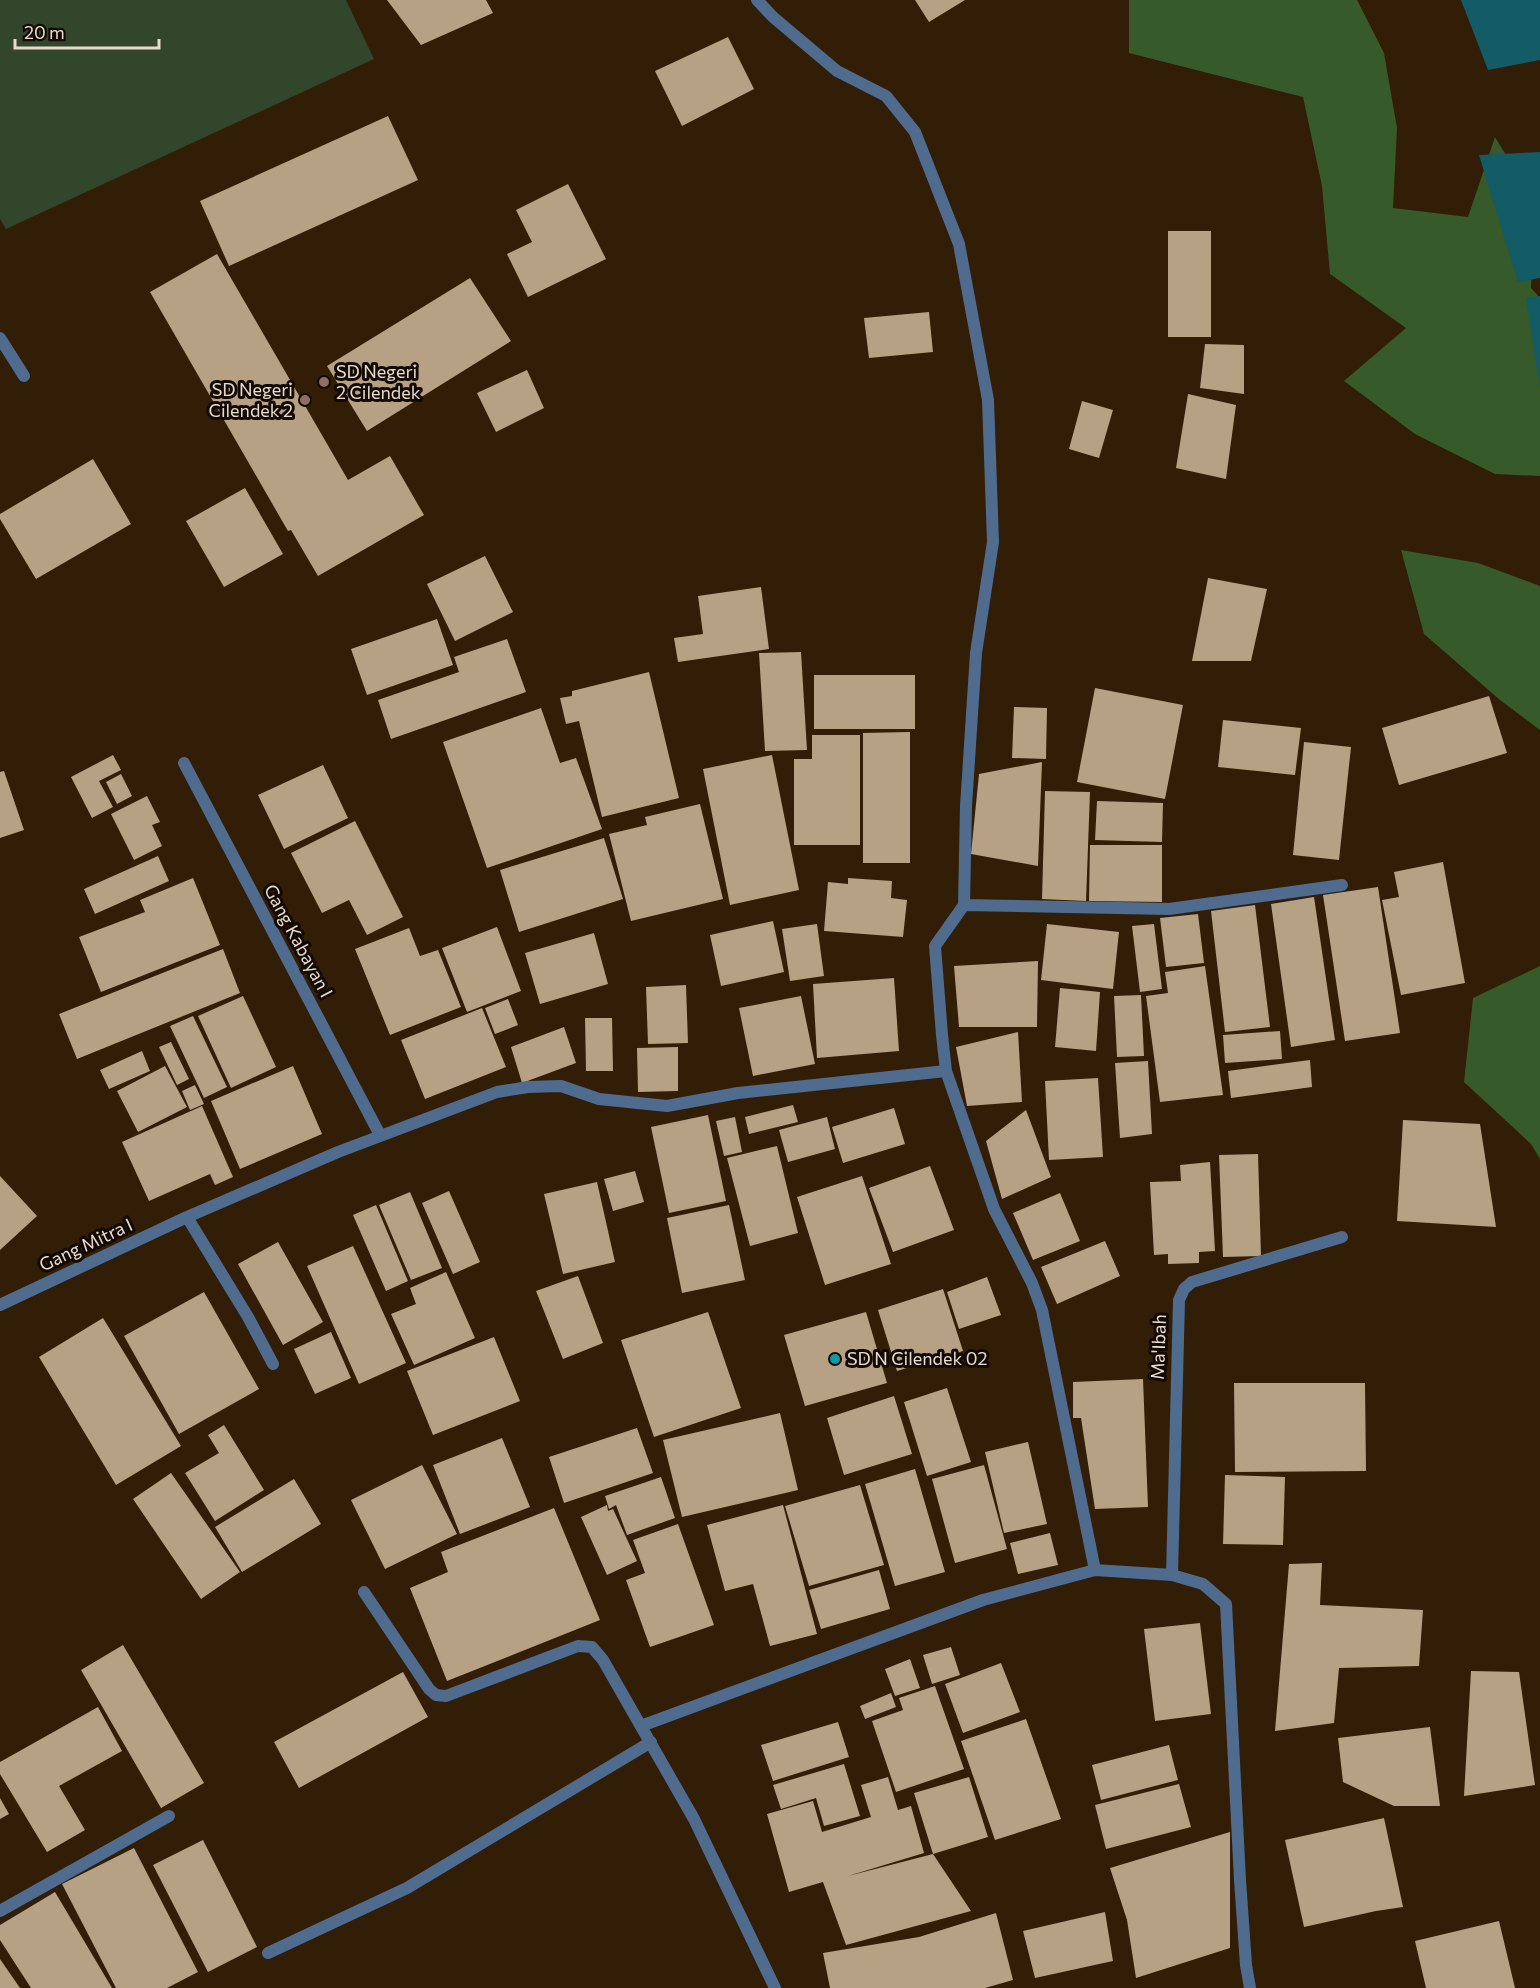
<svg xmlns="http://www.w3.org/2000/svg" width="1540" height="1988" font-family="Commissioner,sans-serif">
	<rect width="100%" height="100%" fill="#321d07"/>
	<path fill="#31462a" d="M 0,0 L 346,0 L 374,59 L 6,229 L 0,219 Z"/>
	<path fill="#365a2a" d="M 1129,0 L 1357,0 L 1384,53 L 1397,128 L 1393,208 L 1468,217 L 1495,137 L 1535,203 L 1531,288 L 1540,298 L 1540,476 L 1495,474 L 1415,434 L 1344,381 L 1406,328 L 1330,274 L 1322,186 L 1303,97 L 1129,53 Z
		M 1401,550 L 1478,563 L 1540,586 L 1540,730 L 1500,700 L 1424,634 Z
		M 1540,966 L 1540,1159 L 1531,1144 L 1464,1082 L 1473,998 Z"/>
	<path fill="#135b65" d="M 1461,0 L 1540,0 L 1540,60 L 1488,70 Z
		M 1540,152 L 1540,278 L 1518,282 L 1479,155 Z
		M 1540,296 L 1540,389 L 1526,298 Z"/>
	<path fill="#b6a184" d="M 387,0 L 486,0 L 493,13 L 421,45 Z
		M 915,0 L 965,0 L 929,22 Z
		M 728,37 L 754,89 L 682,126 L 655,71 Z
		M 388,116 L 418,180 L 229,266 L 200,201 Z
		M 568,184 L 606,259 L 528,297 L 507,254 L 532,242 L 516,210 Z
		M 1168,231 L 1211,231 L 1211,337 L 1168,337 Z
		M 217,254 L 348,480 L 390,456 L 424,515 L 318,576 L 291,530 L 288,531 L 150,292 Z
		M 470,278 L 511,341 L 367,431 L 327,366 Z
		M 929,312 L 933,352 L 869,358 L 864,318 Z
		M 1205,344 L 1244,345 L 1244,394 L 1200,388 Z
		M 527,370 L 544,408 L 496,432 L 477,393 Z
		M 1188,394 L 1236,405 L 1226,479 L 1176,468 Z
		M 1082,401 L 1113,410 L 1099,458 L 1069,449 Z
		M 93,459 L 131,524 L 36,579 L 0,519 L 0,514 Z
		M 245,488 L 283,554 L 224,587 L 186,521 Z
		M 485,556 L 513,612 L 455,641 L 427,584 Z
		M 1208,578 L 1267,589 L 1251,661 L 1192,661 Z
		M 761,587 L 769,649 L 678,662 L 674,638 L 703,634 L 698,596 Z
		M 437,619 L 453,665 L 367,695 L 351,649 Z
		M 507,639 L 526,692 L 391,739 L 378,700 L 459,672 L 454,657 Z
		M 801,652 L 807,750 L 765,751 L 759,653 Z
		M 649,672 L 679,798 L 602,817 L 579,721 L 566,724 L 560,698 L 572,696 L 572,691 Z
		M 814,675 L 915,675 L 915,729 L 814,729 Z
		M 1095,688 L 1183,705 L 1165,799 L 1077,782 Z
		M 1489,696 L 1507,753 L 1399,785 L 1382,728 Z
		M 1014,707 L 1047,708 L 1046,759 L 1012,758 Z
		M 541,708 L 560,763 L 576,758 L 602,829 L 487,868 L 443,742 Z
		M 1223,720 L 1301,728 L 1295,775 L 1218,767 Z
		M 910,732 L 910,863 L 863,863 L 863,733 Z
		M 812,735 L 860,735 L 860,845 L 794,845 L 794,759 L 812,759 Z
		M 1304,742 L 1351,747 L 1339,860 L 1293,855 Z
		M 113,755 L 121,770 L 99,781 L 113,807 L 92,818 L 71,777 Z
		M 772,755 L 799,890 L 730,905 L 703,769 Z
		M 1042,762 L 1038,866 L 971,854 L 979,774 Z
		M 323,765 L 348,818 L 284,849 L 258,795 Z
		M 4,771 L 24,830 L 0,838 L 0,772 Z
		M 121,774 L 132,796 L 117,804 L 106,782 Z
		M 1045,791 L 1090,792 L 1086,901 L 1042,899 Z
		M 147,796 L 160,822 L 152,825 L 162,846 L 134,860 L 111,814 Z
		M 1097,801 L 1163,803 L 1162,842 L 1095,840 Z
		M 700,804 L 723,899 L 631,921 L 609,834 L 647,825 L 645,817 Z
		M 355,821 L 403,917 L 367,935 L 349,900 L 322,913 L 291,853 Z
		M 604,838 L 623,899 L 519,932 L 500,870 Z
		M 1090,845 L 1162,845 L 1162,902 L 1089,901 Z
		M 158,856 L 169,881 L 95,914 L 84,889 Z
		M 1443,862 L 1465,983 L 1401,995 L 1382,900 L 1399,897 L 1394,872 Z
		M 193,878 L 220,945 L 101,992 L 79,937 L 145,912 L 140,900 Z
		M 848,878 L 892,881 L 891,898 L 907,900 L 903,937 L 824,931 L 828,882 L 848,884 Z
		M 1378,887 L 1400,1033 L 1345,1041 L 1323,895 Z
		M 1314,897 L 1335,1040 L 1291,1047 L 1271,904 Z
		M 1255,905 L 1270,1027 L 1225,1032 L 1211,911 Z
		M 1198,914 L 1204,963 L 1166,967 L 1160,918 Z
		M 773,921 L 784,972 L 721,986 L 710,935 Z
		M 817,924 L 824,976 L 790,981 L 782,929 Z
		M 1047,924 L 1119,932 L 1113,989 L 1041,980 Z
		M 1154,924 L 1162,989 L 1140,992 L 1132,926 Z
		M 497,927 L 521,991 L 467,1012 L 442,948 Z
		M 409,928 L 420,956 L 438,950 L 461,1007 L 390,1035 L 355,949 Z
		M 594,933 L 608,984 L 540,1004 L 525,953 Z
		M 223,949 L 240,993 L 77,1059 L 59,1014 Z
		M 1038,961 L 1037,1027 L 959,1027 L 954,966 Z
		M 1205,966 L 1223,1095 L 1160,1102 L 1146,996 L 1168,993 L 1165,972 Z
		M 894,978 L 899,1051 L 817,1058 L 813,984 Z
		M 686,985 L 688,1043 L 648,1044 L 646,987 Z
		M 1060,988 L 1100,992 L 1096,1051 L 1055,1047 Z
		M 1141,995 L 1144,1056 L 1117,1057 L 1114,996 Z
		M 243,996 L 276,1067 L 231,1088 L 198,1016 Z
		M 801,996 L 815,1064 L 753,1076 L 739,1008 Z
		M 508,999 L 518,1025 L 495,1034 L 485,1008 Z
		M 482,1008 L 506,1067 L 425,1099 L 401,1040 Z
		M 193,1016 L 227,1087 L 204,1098 L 170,1026 Z
		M 585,1018 L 612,1018 L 613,1071 L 586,1071 Z
		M 564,1027 L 576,1063 L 522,1083 L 511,1047 Z
		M 1280,1031 L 1282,1059 L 1225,1063 L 1223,1035 Z
		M 1018,1032 L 1022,1102 L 967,1106 L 956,1047 Z
		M 171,1042 L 189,1079 L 177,1085 L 159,1047 Z
		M 678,1047 L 678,1091 L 638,1092 L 637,1048 Z
		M 142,1051 L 150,1071 L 109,1089 L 100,1070 Z
		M 1310,1060 L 1312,1087 L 1231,1098 L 1228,1071 Z
		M 1148,1061 L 1152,1134 L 1120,1138 L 1115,1063 Z
		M 165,1066 L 187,1107 L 138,1132 L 117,1091 Z
		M 293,1066 L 322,1134 L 240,1169 L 211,1101 Z
		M 1098,1078 L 1103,1157 L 1049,1160 L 1045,1081 Z
		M 195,1085 L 204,1104 L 190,1110 L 182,1091 Z
		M 793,1105 L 798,1122 L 749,1134 L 745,1117 Z
		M 202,1106 L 233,1177 L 215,1185 L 210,1174 L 149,1201 L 122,1142 Z
		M 894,1108 L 905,1144 L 843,1163 L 832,1127 Z
		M 1026,1110 L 1051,1177 L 1002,1199 L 986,1141 Z
		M 708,1115 L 726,1201 L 669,1213 L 651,1127 Z
		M 735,1117 L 742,1152 L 724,1156 L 716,1121 Z
		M 827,1117 L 835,1149 L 788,1162 L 779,1130 Z
		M 1403,1120 L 1480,1124 L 1496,1227 L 1397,1221 Z
		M 777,1146 L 798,1233 L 750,1246 L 727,1158 Z
		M 1258,1154 L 1261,1256 L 1223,1257 L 1219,1155 Z
		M 1210,1162 L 1215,1251 L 1199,1252 L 1199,1263 L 1168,1264 L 1168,1254 L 1154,1255 L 1150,1182 L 1181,1181 L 1180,1165 Z
		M 930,1166 L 954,1230 L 893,1252 L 869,1188 Z
		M 635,1171 L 644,1202 L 613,1211 L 604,1179 Z
		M 0,1176 L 37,1216 L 0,1250 Z
		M 862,1176 L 891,1264 L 825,1285 L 797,1197 Z
		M 597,1182 L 615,1262 L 563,1274 L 544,1194 Z
		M 449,1191 L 480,1262 L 453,1274 L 422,1203 Z
		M 410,1192 L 442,1268 L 411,1280 L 379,1205 Z
		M 1060,1193 L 1080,1241 L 1033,1260 L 1013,1213 Z
		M 376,1205 L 408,1281 L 386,1291 L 353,1215 Z
		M 729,1205 L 745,1280 L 682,1293 L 667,1218 Z
		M 1105,1241 L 1120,1276 L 1057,1304 L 1041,1267 Z
		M 278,1242 L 323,1322 L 283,1345 L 238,1264 Z
		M 353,1246 L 406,1363 L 359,1384 L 307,1266 Z
		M 446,1272 L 475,1338 L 414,1365 L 391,1314 L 416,1304 L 410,1288 Z
		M 578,1276 L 603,1343 L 563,1359 L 536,1291 Z
		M 987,1277 L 1001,1315 L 959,1329 L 947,1292 Z
		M 943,1289 L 963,1351 L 897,1371 L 878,1310 Z
		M 204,1292 L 259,1389 L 179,1434 L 124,1336 Z
		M 708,1312 L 741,1408 L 654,1437 L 621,1340 Z
		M 866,1312 L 887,1383 L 805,1406 L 784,1335 Z
		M 103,1318 L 181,1446 L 116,1485 L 39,1357 Z
		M 331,1332 L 351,1378 L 315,1394 L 294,1349 Z
		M 494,1337 L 520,1401 L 433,1435 L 407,1371 Z
		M 1143,1379 L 1148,1507 L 1095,1509 L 1081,1418 L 1073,1418 L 1073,1382 Z
		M 1234,1383 L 1365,1383 L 1366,1471 L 1235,1472 Z
		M 947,1388 L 971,1462 L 927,1476 L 904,1402 Z
		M 894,1396 L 912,1454 L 844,1475 L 827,1418 Z
		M 780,1413 L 798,1490 L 682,1517 L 663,1440 Z
		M 224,1425 L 264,1490 L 215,1521 L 185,1473 L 219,1453 L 208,1435 Z
		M 637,1428 L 653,1473 L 564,1503 L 549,1457 Z
		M 502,1438 L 530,1507 L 460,1534 L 433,1465 Z
		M 1028,1442 L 1047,1524 L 1004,1533 L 985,1452 Z
		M 422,1465 L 457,1534 L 385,1569 L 351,1500 Z
		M 984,1465 L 1007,1549 L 955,1563 L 932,1479 Z
		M 915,1469 L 945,1572 L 895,1586 L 865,1484 Z
		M 171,1473 L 240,1572 L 201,1599 L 133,1499 Z
		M 1225,1475 L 1285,1477 L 1283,1545 L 1223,1544 Z
		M 661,1477 L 675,1518 L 627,1535 L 616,1505 L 609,1509 L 605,1496 Z
		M 294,1479 L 321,1524 L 242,1572 L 215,1527 Z
		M 860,1485 L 884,1565 L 809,1586 L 785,1506 Z
		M 607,1505 L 608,1511 L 613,1509 L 637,1561 L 607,1575 L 581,1517 Z
		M 783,1505 L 817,1634 L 770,1646 L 753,1584 L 725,1591 L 707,1525 Z
		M 554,1508 L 600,1620 L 447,1681 L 410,1588 L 448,1572 L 441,1552 Z
		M 678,1524 L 714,1625 L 650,1647 L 626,1580 L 645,1573 L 633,1540 Z
		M 1050,1533 L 1058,1565 L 1018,1574 L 1010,1543 Z
		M 1322,1563 L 1320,1605 L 1423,1610 L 1419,1666 L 1339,1668 L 1334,1723 L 1275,1731 L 1289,1564 Z
		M 879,1570 L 890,1609 L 821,1629 L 809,1590 Z
		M 1200,1623 L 1211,1714 L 1155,1721 L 1144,1629 Z
		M 123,1645 L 204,1783 L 161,1808 L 81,1670 Z
		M 951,1647 L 960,1675 L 932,1684 L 923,1655 Z
		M 910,1659 L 920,1688 L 895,1696 L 885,1669 Z
		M 1001,1663 L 1020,1712 L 963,1733 L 945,1684 Z
		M 1471,1671 L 1519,1672 L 1535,1785 L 1464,1796 Z
		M 403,1672 L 428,1717 L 299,1788 L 274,1742 Z
		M 935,1686 L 964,1769 L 896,1792 L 872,1721 L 903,1710 L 899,1698 Z
		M 891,1693 L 896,1707 L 865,1719 L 860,1706 Z
		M 98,1707 L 122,1751 L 59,1786 L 85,1830 L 47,1852 L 0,1774 L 0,1762 Z
		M 1026,1719 L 1061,1819 L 995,1840 L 961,1741 Z
		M 838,1722 L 849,1757 L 773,1781 L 761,1745 Z
		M 1430,1727 L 1440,1806 L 1394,1806 L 1343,1782 L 1338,1738 Z
		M 1169,1745 L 1178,1780 L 1101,1800 L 1092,1765 Z
		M 844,1764 L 860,1816 L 824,1826 L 816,1798 L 781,1809 L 773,1785 Z
		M 888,1777 L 898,1810 L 911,1806 L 924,1853 L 848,1876 L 933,1854 L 971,1911 L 846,1945 L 823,1882 L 789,1892 L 767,1814 L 813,1801 L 822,1832 L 871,1817 L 861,1785 Z
		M 969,1777 L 988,1837 L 933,1854 L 914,1793 Z
		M 1179,1784 L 1191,1827 L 1106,1849 L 1095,1805 Z
		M 0,1798 L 9,1814 L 0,1819 Z
		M 1384,1818 L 1403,1907 L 1376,1911 L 1304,1927 L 1285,1840 Z
		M 1230,1832 L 1230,1948 L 1136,1978 L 1127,1920 L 1110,1868 Z
		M 203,1840 L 257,1947 L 208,1972 L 153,1865 Z
		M 134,1848 L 198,1972 L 167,1988 L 116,1988 L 62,1884 Z
		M 55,1892 L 112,1988 L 31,1988 L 0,1940 L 0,1925 Z
		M 1105,1912 L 1113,1961 L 1035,1978 L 1023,1931 Z
		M 996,1913 L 1013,1980 L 985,1988 L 830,1988 L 823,1953 L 919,1937 Z
		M 1499,1921 L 1515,1988 L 1426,1988 L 1415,1941 Z
		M 0,1959 L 20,1988 L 0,1988 Z"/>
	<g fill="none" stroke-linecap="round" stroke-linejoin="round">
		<path stroke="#4f6b8e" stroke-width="12" d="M 1172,1575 L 1179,1300 L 1184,1289 L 1192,1282 L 1342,1237"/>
		<path stroke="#4f6b8e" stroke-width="12" d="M 757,0 L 773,17 L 837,71 L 886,96 L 915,132 L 959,244 L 988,400 L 993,542 L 976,653 L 966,806 L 964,905 L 935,946 L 942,1035 L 946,1071 L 994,1209 L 1032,1283 L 1042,1310 L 1095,1570
			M 0,338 L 24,376
			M 184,763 L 380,1135
			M 964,905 L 1169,909 L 1342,885
			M 187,1217 L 248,1317 L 273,1364
			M 0,1305 L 187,1217 L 338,1152 L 497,1092 L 528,1087 L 561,1086 L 599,1099 L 667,1106 L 738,1093 L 946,1071
			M 364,1592 L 429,1689 L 436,1695 L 446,1696 L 578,1646 L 592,1647 L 603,1660 L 694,1819 L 775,1988
			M 641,1726 L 983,1600 L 1095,1570 L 1172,1575 L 1203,1584 L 1226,1604 L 1240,1880 L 1246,1965 L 1250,1988
			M 0,1911 L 169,1816
			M 268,1953 L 407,1888 L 651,1742"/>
	</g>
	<g fill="#8d6e63" stroke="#130903" stroke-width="2">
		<circle cx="324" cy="382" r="6"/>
		<circle cx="305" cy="400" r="6"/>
	</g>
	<circle fill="#0f9aa8" stroke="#130903" stroke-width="2" cx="835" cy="1359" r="6"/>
	<g text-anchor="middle" stroke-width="6" stroke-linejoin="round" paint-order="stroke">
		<g font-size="18" fill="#e8dacd" stroke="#130903" text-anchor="start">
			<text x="336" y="378">SD Negeri<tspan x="336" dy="21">2 Cilendek</tspan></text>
			<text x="293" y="396" text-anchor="end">SD Negeri<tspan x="293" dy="21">Cilendek 2</tspan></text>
			<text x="847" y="1365">SD N Cilendek 02</text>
		</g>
		<g font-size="18" fill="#e8dacd" stroke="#130903">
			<text transform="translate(298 941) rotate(62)" y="6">Gang Kabayan I</text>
			<text transform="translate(86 1245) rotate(-25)" y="6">Gang Mitra I</text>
			<text transform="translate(1159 1347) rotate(-88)" y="6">Ma'Ibah</text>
		</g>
	</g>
	<path d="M15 39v9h144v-9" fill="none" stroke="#e8dacd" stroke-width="3"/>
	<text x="24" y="39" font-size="18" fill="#e8dacd" stroke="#130903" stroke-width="4.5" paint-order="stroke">20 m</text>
</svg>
